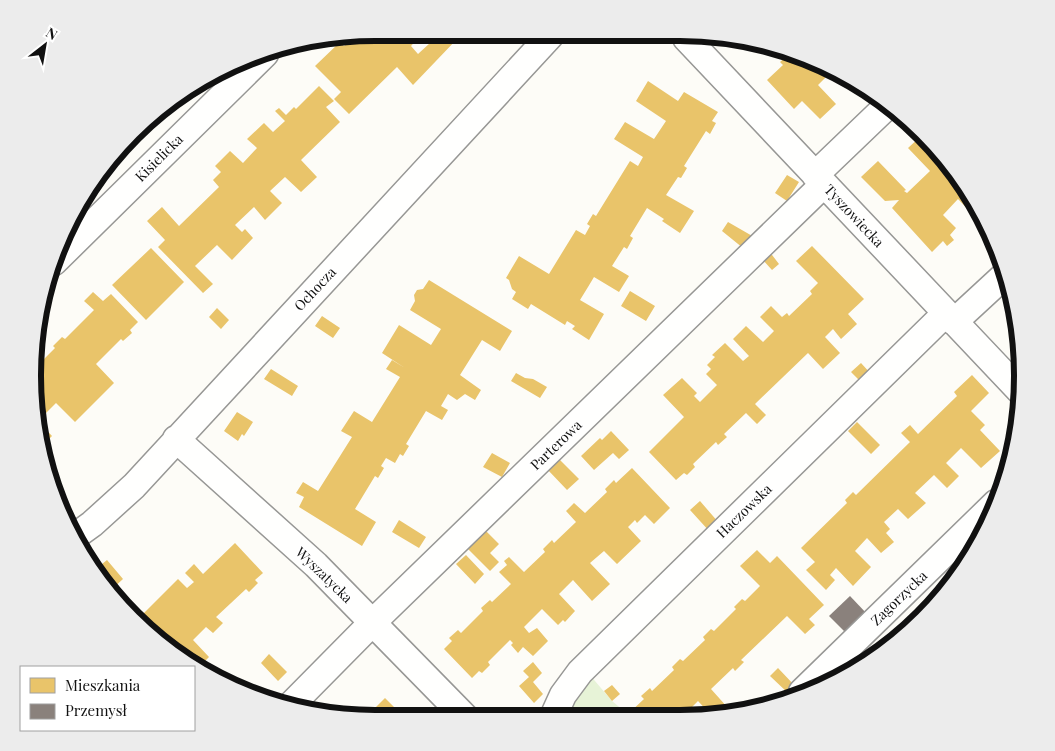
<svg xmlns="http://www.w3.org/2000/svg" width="1055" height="751" font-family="'Playfair Display',serif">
	<rect width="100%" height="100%" fill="#fdfcf7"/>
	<path fill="#e7f3d7" d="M 589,674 L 612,701 L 630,716 L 560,717 Z"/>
	<path fill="#e9c46a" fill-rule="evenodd" d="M 376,33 L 454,34 L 458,38 L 413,85 L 397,67 L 349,114 L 334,99 L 341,92 L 315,66 L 340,42 L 344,46 L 355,35 ZM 421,35 L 430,43 L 418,54 L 411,46 Z
		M 788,55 L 832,71 L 818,85 L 836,104 L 820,119 L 802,101 L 794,109 L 767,80 L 783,65 L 780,62 Z
		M 648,81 L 678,101 L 684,92 L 718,112 L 712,121 L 716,123 L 710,134 L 706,131 L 684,166 L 687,168 L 681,178 L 678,177 L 666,195 L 694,211 L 680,233 L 662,221 L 664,219 L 647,208 L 630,236 L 633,238 L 627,249 L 624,247 L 612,266 L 629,276 L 619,292 L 594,277 L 588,287 L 580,300 L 604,314 L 589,340 L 572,329 L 575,326 L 567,321 L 565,325 L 531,304 L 528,309 L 512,299 L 516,292 L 512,289 L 509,280 L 506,278 L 519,256 L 549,274 L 576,230 L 585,235 L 590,226 L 587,224 L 593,214 L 596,216 L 630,161 L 638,166 L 643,157 L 614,139 L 625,122 L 654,139 L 666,121 L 636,101 Z
		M 319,86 L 334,101 L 326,107 L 340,122 L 301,160 L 317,177 L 301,192 L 285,177 L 270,191 L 282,203 L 265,220 L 254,207 L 235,225 L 242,232 L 245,229 L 253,238 L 232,260 L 217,245 L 195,266 L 213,284 L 203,293 L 158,247 L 165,240 L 147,221 L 162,207 L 179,226 L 219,187 L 213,180 L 221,172 L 215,166 L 230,151 L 243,163 L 257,148 L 247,139 L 264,123 L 273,132 L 285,121 L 275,111 L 279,108 L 286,115 L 294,107 L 296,109 Z
		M 921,136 L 937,149 L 976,204 L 983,218 L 979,221 L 958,199 L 943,215 L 956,228 L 950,235 L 954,240 L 947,246 L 943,241 L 932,252 L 892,208 L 899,200 L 885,201 L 861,177 L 878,161 L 906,190 L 904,191 L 907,193 L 930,171 L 908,148 Z
		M 787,175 L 799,182 L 787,201 L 775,193 Z
		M 728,222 L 754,237 L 743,248 L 722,231 Z
		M 812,246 L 864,299 L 848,314 L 857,324 L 841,339 L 833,329 L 825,337 L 840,353 L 823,369 L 808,353 L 755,404 L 766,415 L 757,424 L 746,413 L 724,434 L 727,437 L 718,445 L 716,442 L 693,464 L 695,467 L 687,475 L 684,473 L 676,480 L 649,452 L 684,417 L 663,395 L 682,378 L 697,393 L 694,396 L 700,402 L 717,385 L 706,374 L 711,369 L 707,365 L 715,357 L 712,355 L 725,343 L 743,361 L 749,356 L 733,339 L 746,326 L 763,342 L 774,331 L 760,317 L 771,306 L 782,317 L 787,313 L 789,316 L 812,294 L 810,291 L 818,283 L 796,261 Z
		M 151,248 L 184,282 L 146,320 L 112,285 Z
		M 769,251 L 779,264 L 772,270 L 761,258 Z
		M 429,280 L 512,331 L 500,351 L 482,340 L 460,375 L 481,390 L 475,400 L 465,394 L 457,400 L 448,394 L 441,406 L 448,410 L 442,420 L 426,411 L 406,444 L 409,446 L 403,456 L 400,454 L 395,463 L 386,458 L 381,466 L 384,468 L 378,478 L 375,476 L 355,509 L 376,522 L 362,546 L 299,507 L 304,497 L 296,493 L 303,482 L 318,491 L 352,437 L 341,431 L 354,411 L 372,422 L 400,377 L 386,369 L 392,360 L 405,368 L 382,353 L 399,325 L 431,345 L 441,329 L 410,310 L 415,301 L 414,295 L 417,290 L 423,289 Z
		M 630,291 L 655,306 L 646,321 L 621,306 Z
		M 93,292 L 103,301 L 111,294 L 138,322 L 130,330 L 132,333 L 123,341 L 121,339 L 96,364 L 114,383 L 75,422 L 56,403 L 38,421 L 52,436 L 43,445 L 35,421 L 35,362 L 38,359 L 41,362 L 55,348 L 53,346 L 62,337 L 65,339 L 94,310 L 84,301 Z
		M 217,308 L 229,320 L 221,329 L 209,317 Z
		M 322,316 L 340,328 L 333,338 L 315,326 Z
		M 861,363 L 872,375 L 863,384 L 851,372 Z
		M 271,369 L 298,386 L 292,396 L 264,379 Z
		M 516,373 L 525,378 L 533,379 L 547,387 L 540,398 L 511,381 Z
		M 972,375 L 989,393 L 971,411 L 985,425 L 980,430 L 1000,451 L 981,468 L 961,448 L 946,463 L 959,476 L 947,488 L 934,475 L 915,493 L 926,503 L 908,519 L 898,509 L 884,522 L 890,529 L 886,533 L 894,542 L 881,553 L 867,538 L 855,551 L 871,567 L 853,586 L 836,568 L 830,575 L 835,580 L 826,590 L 806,570 L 815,562 L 801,548 L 847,503 L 845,500 L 853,492 L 856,495 L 910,442 L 901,433 L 910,425 L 918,434 L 957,396 L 954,392 Z
		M 237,412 L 253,422 L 244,436 L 242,434 L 238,441 L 224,431 Z
		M 857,422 L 880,445 L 871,454 L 848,431 Z
		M 611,431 L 629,450 L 619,459 L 613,453 L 594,470 L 581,456 L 600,438 L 602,440 Z
		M 492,453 L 510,463 L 502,477 L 483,467 Z
		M 558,458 L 579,479 L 567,490 L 547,469 Z
		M 632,468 L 670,508 L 654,524 L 645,515 L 637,523 L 635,520 L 628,527 L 641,541 L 617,564 L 604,551 L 590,563 L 610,584 L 592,601 L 573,580 L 559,594 L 575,611 L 565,622 L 563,620 L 558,625 L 542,609 L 524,627 L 529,633 L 537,628 L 548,641 L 533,656 L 523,647 L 518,653 L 511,645 L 513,643 L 510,640 L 488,662 L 490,665 L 482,673 L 479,671 L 472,678 L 444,649 L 452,641 L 449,638 L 458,630 L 461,633 L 483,611 L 481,608 L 490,600 L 492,602 L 511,584 L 499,572 L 507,565 L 504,561 L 509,557 L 524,572 L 545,552 L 543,549 L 552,540 L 554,543 L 576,522 L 566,511 L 574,503 L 585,513 L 607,492 L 605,489 L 614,480 L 616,483 Z
		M 700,501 L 719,523 L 710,532 L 690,510 Z
		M 399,520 L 426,537 L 419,548 L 392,532 Z
		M 484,529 L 499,544 L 490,553 L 499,562 L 490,571 L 466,547 Z
		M 235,543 L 263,573 L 255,580 L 258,583 L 249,592 L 246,589 L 216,617 L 223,623 L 213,633 L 206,627 L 193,640 L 209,657 L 199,667 L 183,650 L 178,655 L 167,648 L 137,620 L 178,579 L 187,588 L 194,582 L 185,573 L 194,564 L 203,574 Z
		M 757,550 L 770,563 L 777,556 L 824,605 L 809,619 L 815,625 L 805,634 L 787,616 L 741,660 L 744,662 L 735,671 L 733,668 L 711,689 L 728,708 L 719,716 L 712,716 L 698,701 L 683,716 L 630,716 L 628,714 L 644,699 L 641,696 L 650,688 L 652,691 L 674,670 L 672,667 L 680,659 L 683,661 L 705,640 L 703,637 L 711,629 L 714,631 L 736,609 L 734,607 L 742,599 L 745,601 L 760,586 L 740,566 Z
		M 466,555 L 484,574 L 475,584 L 456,564 Z
		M 107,560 L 123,579 L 110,591 L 96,569 Z
		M 868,649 L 874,655 L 862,663 L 858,659 Z
		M 269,654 L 287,672 L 278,681 L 261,663 Z
		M 533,662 L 542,673 L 533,682 L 543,694 L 534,703 L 519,686 L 529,677 L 523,671 Z
		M 778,668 L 796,687 L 789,694 L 770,676 Z
		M 612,685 L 620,694 L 612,701 L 604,691 Z
		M 385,698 L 401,714 L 399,716 L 400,717 L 365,718 Z"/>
	<path fill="#8a817c" d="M 850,596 L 868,615 L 847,634 L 829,616 Z"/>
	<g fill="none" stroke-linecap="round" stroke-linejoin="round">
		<defs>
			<path id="minor" d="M 686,38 L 1022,393
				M 815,175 L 886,107
				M 54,262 L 265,54
				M 954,322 L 1006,274
				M 176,439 L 316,565 L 465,717
				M 74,537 L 92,524 L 134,486 L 550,36
				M 802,692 L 996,503
				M 289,707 L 372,623 L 824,184
				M 553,717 L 563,695 L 580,672 L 946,313"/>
		</defs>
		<use href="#minor" stroke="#979795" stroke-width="29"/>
		<use href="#minor" stroke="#fffffe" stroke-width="26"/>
	</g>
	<g text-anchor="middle" stroke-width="5" stroke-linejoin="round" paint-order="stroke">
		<g font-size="14" fill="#111" stroke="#fff">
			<text transform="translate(159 158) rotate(-45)" y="5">Kisielicka</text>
			<text transform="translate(854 216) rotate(47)" y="5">Tyszowiecka</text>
			<text transform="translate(315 289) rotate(-47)" y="5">Ochocza</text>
			<text transform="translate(556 445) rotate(-44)" y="5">Parterowa</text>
			<text transform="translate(744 511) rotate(-44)" y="5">Haczowska</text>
			<text transform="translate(324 575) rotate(44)" y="5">Wyszatycka</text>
			<text transform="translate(899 598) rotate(-44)" y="5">Zagorzycka</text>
		</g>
	</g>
	<path d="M0 0H1055V751H0ZM375 41H680A334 334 0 0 1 1014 375V376A334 334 0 0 1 680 710H375A334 334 0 0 1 41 376V375A334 334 0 0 1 375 41Z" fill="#ececec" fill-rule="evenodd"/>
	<path fill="none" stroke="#111" stroke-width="6" d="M375 41H680A334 334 0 0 1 1014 375V376A334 334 0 0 1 680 710H375A334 334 0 0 1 41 376V375A334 334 0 0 1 375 41Z"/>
	<rect x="20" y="666" width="175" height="65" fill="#ffffff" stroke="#a0a0a0"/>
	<rect x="30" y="678" width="25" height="15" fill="#e9c46a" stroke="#a0a0a0"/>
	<text x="65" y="691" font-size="15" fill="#111111">Mieszkania</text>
	<rect x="30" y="704" width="25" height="15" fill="#8a817c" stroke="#a0a0a0"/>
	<text x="65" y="716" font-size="15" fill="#111111">Przemysł</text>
	<g transform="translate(45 45) rotate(31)" stroke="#ffffff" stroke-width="4" paint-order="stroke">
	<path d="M0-4L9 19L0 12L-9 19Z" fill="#111111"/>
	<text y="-8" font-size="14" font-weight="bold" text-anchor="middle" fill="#111111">N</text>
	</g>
</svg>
